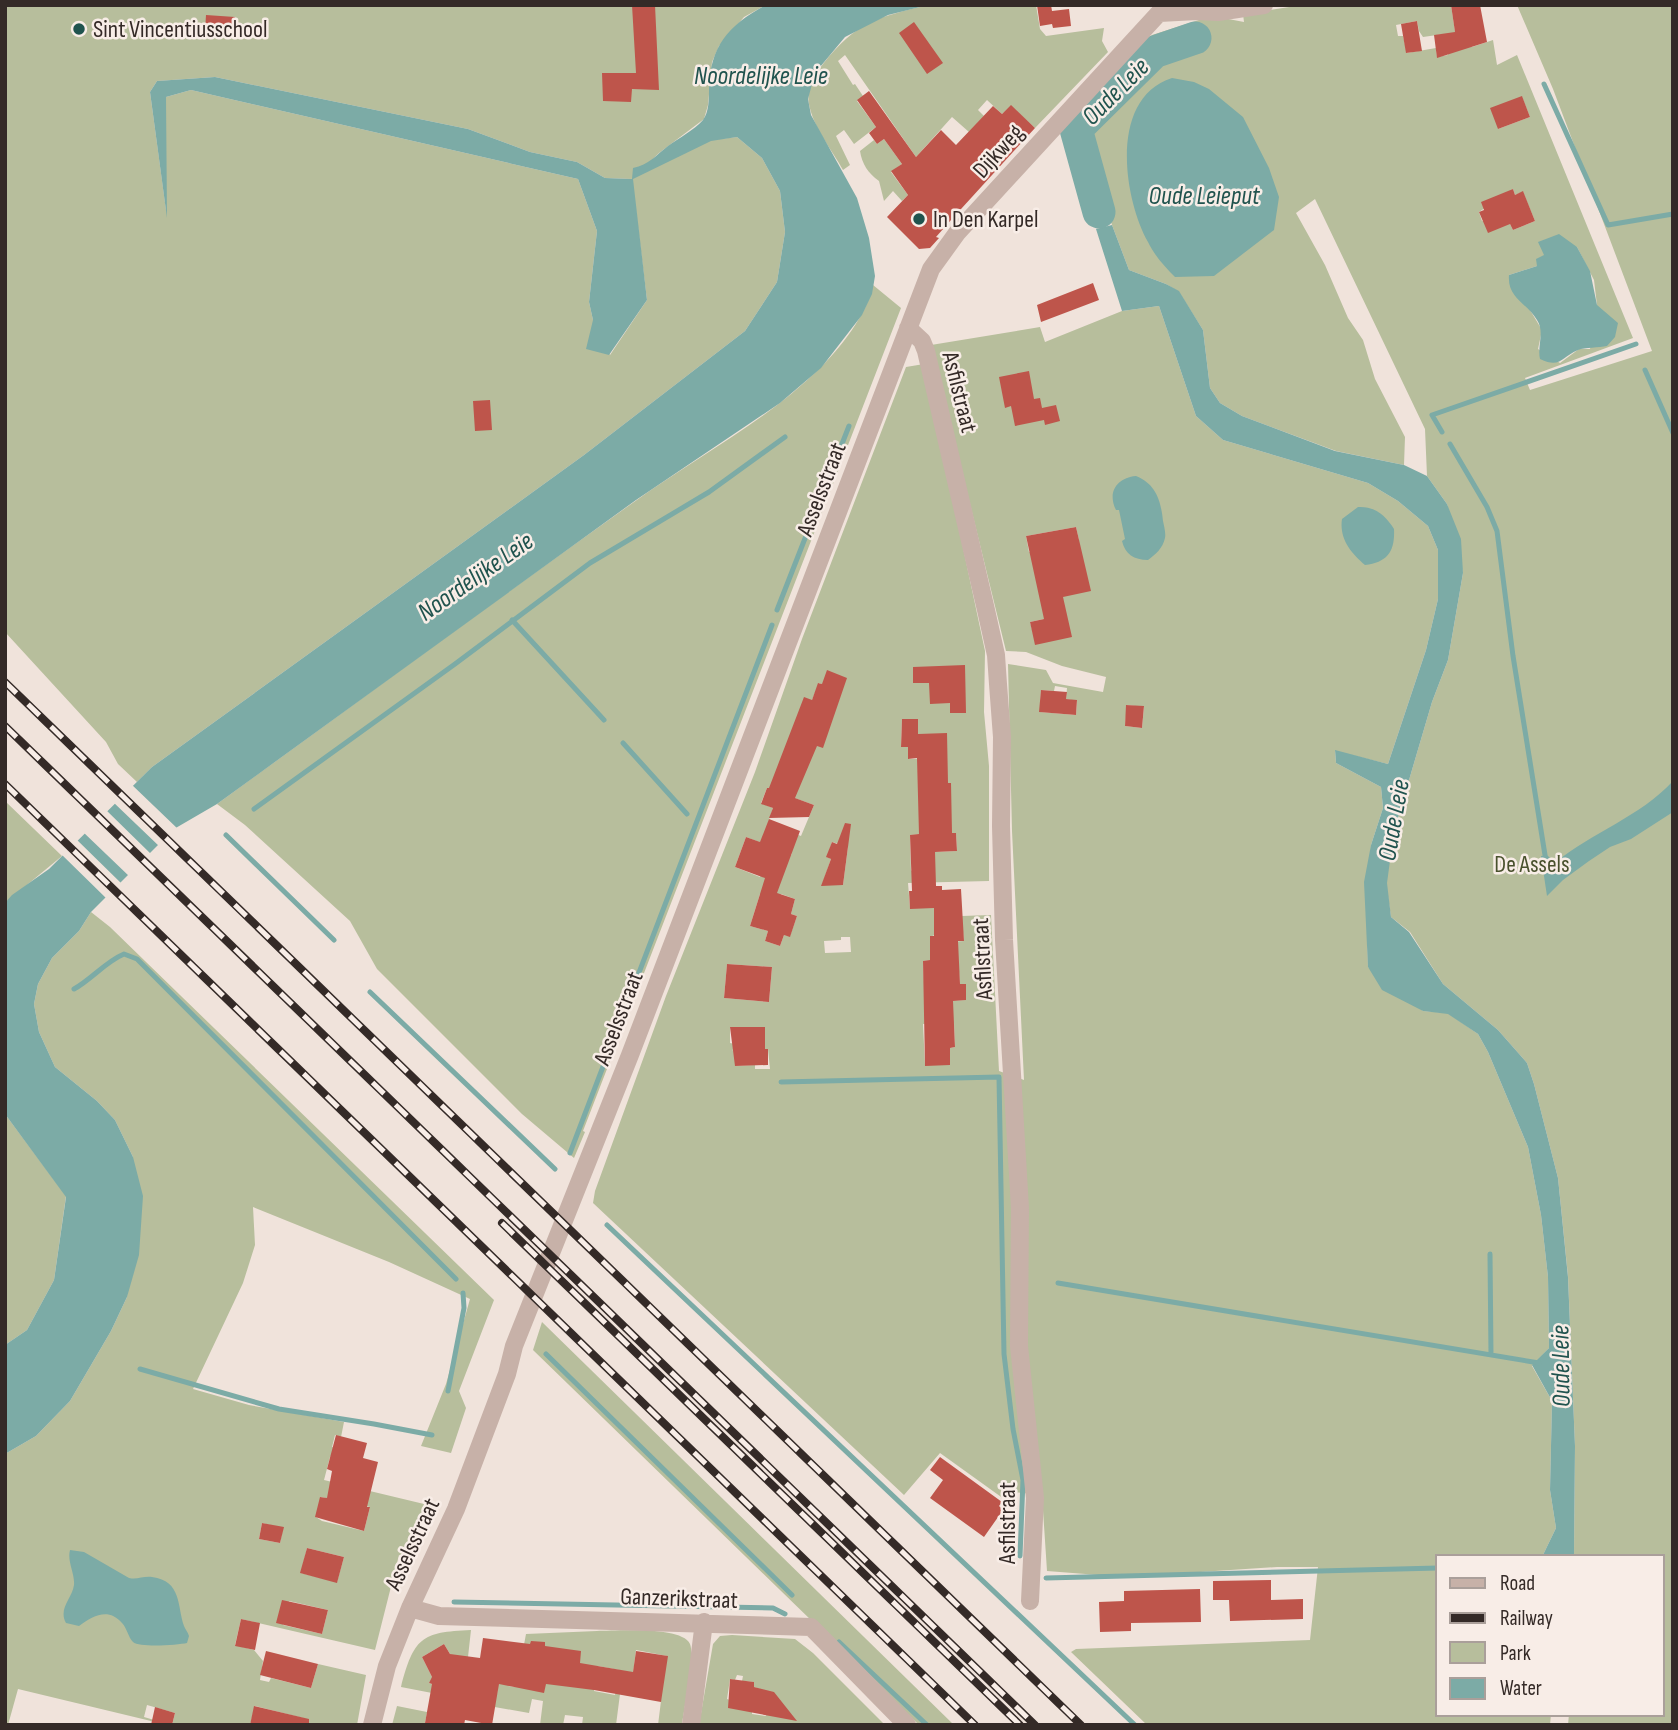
<svg xmlns="http://www.w3.org/2000/svg" width="1678" height="1730" font-family="'Sofia Sans Condensed',sans-serif">
	<rect width="100%" height="100%" fill="#f0e3db"/>
	<path fill="#b7be9c" fill-rule="evenodd" d="M 5,5 L 766,5 L 744,17 L 719,46 L 712,62 L 708,105 L 704,119 L 659,153 L 633,178 L 711,140 L 737,137 L 762,158 L 780,191 L 785,232 L 777,282 L 745,331 L 584,455 L 152,767 L 137,782 L 118,764 L 106,742 L 5,632 ZM 215,77 L 468,129 L 530,152 L 577,162 L 605,178 L 632,179 L 647,300 L 610,355 L 593,320 L 589,302 L 597,231 L 578,179 L 191,90 L 166,97 L 166,210 L 150,92 L 157,81 Z
		M 928,5 L 1036,5 L 1040,29 L 1046,36 L 1104,28 L 1102,41 L 1108,52 L 1035,128 L 1011,106 L 1002,114 L 987,100 L 978,110 L 984,116 L 969,132 L 952,117 L 916,157 L 845,55 L 838,61 L 853,85 L 855,84 L 863,96 L 857,101 L 876,127 L 854,144 L 844,130 L 836,136 L 850,165 L 843,170 C 832,150 813,127 809,104 C 806,91 815,74 823,64 C 856,22 878,17 928,5 Z
		M 1302,5 L 1451,5 L 1456,38 L 1472,47 L 1493,40 L 1497,65 L 1517,55 L 1633,338 L 1525,378 L 1530,390 L 1652,351 L 1553,89 L 1517,5 L 1673,5 L 1673,1725 L 1568,1725 L 1569,1714 L 1662,1714 L 1662,1557 L 1574,1557 L 1575,1446 L 1568,1276 L 1558,1178 L 1534,1084 L 1527,1063 L 1498,1030 L 1443,984 L 1410,932 L 1391,917 L 1386,883 L 1394,831 L 1432,702 L 1448,660 L 1463,573 L 1447,504 L 1427,476 L 1425,429 L 1315,199 L 1296,213 L 1325,265 L 1348,318 L 1363,340 L 1375,379 L 1405,437 L 1404,465 L 1336,451 L 1242,416 L 1220,403 L 1210,388 L 1203,330 L 1179,292 L 1166,284 L 1129,270 L 1112,225 L 1079,114 L 1152,35 L 1199,20 L 1223,18 L 1244,22 L 1243,14 ZM 1417,21 L 1419,31 L 1423,37 L 1444,34 L 1448,55 L 1437,57 L 1436,48 L 1407,53 L 1403,36 L 1398,36 L 1396,25 ZM 1522,97 L 1530,117 L 1498,129 ZM 1513,189 L 1515,195 L 1523,192 L 1535,221 L 1513,230 L 1510,224 L 1489,219 L 1482,221 L 1479,212 ZM 1539,242 L 1577,247 L 1594,280 L 1597,305 L 1590,349 L 1579,349 L 1560,363 L 1538,349 L 1542,330 L 1509,275 L 1537,266 L 1545,255 Z
		M 884,139 L 902,164 L 891,172 L 908,195 L 902,201 L 893,191 L 884,201 L 879,181 C 868,173 862,164 860,151 L 874,140 L 877,144 Z
		M 873,285 L 901,308 L 583,1131 L 585,1132 L 574,1158 L 522,1114 L 377,969 L 350,921 L 245,825 L 217,804 C 356,703 494,601 634,502 C 695,458 765,422 819,369 C 839,350 868,313 873,285 Z
		M 1159,306 L 1196,416 L 1223,440 L 1368,483 L 1398,501 L 1428,526 L 1438,550 L 1438,599 L 1426,650 L 1388,764 L 1335,751 L 1336,763 L 1381,787 L 1383,808 L 1371,845 L 1367,929 L 1368,967 L 1423,1011 L 1448,1013 L 1478,1034 L 1488,1052 L 1528,1147 L 1541,1215 L 1548,1277 L 1549,1348 L 1532,1366 L 1552,1401 L 1550,1490 L 1556,1528 L 1542,1557 L 1438,1557 L 1438,1714 L 1551,1714 L 1550,1725 L 1147,1725 L 1071,1652 L 1076,1649 L 1310,1640 L 1318,1567 L 1277,1567 L 1124,1577 L 1047,1571 L 1042,1495 L 1014,1492 L 1004,1499 L 940,1453 L 904,1495 L 593,1203 L 595,1191 L 666,996 L 755,772 L 802,639 L 906,367 L 924,364 L 985,651 L 984,712 L 989,766 L 989,881 L 908,883 L 910,908 L 962,907 L 962,916 L 991,915 L 999,1071 L 1024,1080 L 1012,831 L 1008,664 L 1046,670 L 1053,683 L 1103,692 L 1106,677 L 1062,666 L 1026,652 L 1006,651 L 931,345 L 1040,327 L 1045,342 L 1122,311 ZM 1076,527 L 1079,540 L 1029,552 L 1026,536 ZM 1067,614 L 1036,644 L 1030,622 ZM 819,683 L 842,692 L 797,717 L 812,700 ZM 1055,686 L 1067,688 L 1066,699 L 1077,701 L 1076,715 L 1040,712 L 1041,690 L 1054,691 ZM 1127,705 L 1144,707 L 1142,728 L 1125,726 ZM 902,719 L 918,719 L 918,734 L 938,758 L 909,759 L 908,747 L 901,746 ZM 767,788 L 814,805 L 801,836 L 768,823 L 773,808 L 761,803 ZM 956,833 L 957,851 L 935,852 L 911,871 L 910,835 ZM 746,837 L 792,854 L 763,870 L 760,877 L 735,867 ZM 832,842 L 848,847 L 843,885 L 822,885 L 831,859 L 827,857 ZM 760,894 L 779,900 L 781,894 L 795,899 L 791,914 L 797,916 L 790,936 L 784,935 L 780,946 L 765,941 L 768,931 L 750,926 ZM 962,923 L 964,941 L 930,943 L 930,937 ZM 841,937 L 850,937 L 851,952 L 825,953 L 824,941 L 841,940 ZM 958,959 L 960,984 L 966,984 L 966,1000 L 925,1002 L 923,961 ZM 727,964 L 772,967 L 769,1002 L 724,998 ZM 954,1023 L 955,1047 L 950,1048 L 950,1065 L 925,1065 L 923,1024 ZM 730,1027 L 764,1027 L 765,1049 L 768,1049 L 770,1069 L 755,1069 L 755,1065 L 735,1066 L 735,1051 L 732,1050 L 735,1049 L 735,1044 L 730,1043 Z
		M 5,801 L 62,856 L 5,903 Z
		M 91,912 L 110,927 L 494,1300 L 459,1391 L 466,1408 L 451,1453 L 421,1446 L 446,1384 L 470,1299 L 389,1262 L 253,1207 L 255,1245 L 243,1283 L 193,1389 L 249,1405 L 344,1422 L 341,1437 L 335,1435 L 332,1447 L 340,1449 L 330,1457 L 324,1480 L 424,1504 L 412,1558 L 399,1555 L 375,1650 L 241,1619 L 235,1645 L 254,1650 L 263,1661 L 260,1680 L 269,1682 L 271,1678 L 311,1688 L 318,1664 L 366,1675 L 357,1725 L 301,1725 L 303,1718 L 255,1706 L 250,1725 L 172,1725 L 175,1713 L 147,1705 L 144,1717 L 171,1725 L 158,1725 L 151,1721 L 18,1689 L 8,1725 L 5,1725 L 5,1454 L 36,1436 L 70,1401 L 111,1331 L 127,1297 L 133,1157 L 115,1120 L 97,1101 L 55,1067 L 39,1032 L 34,1004 L 38,984 L 52,958 L 79,931 ZM 321,1497 L 370,1507 L 364,1531 L 322,1521 L 316,1517 ZM 262,1523 L 283,1528 L 280,1543 L 259,1539 ZM 307,1548 L 344,1557 L 337,1582 L 301,1573 ZM 289,1601 L 328,1610 L 322,1634 L 283,1625 Z
		M 5,1114 L 66,1196 L 54,1280 L 27,1330 L 5,1345 Z
		M 542,1322 L 954,1725 L 919,1725 L 533,1350 Z
		M 471,1630 L 466,1675 L 458,1667 L 444,1644 L 422,1657 L 433,1679 L 429,1683 L 434,1685 L 432,1693 L 401,1687 C 414,1638 421,1632 471,1630 Z
		M 597,1631 C 616,1631 682,1626 690,1644 C 695,1656 684,1709 682,1725 L 658,1725 L 661,1701 L 620,1694 L 616,1725 L 582,1725 L 583,1717 L 565,1715 L 563,1725 L 540,1725 L 543,1701 L 532,1699 L 529,1713 L 489,1706 L 497,1694 L 499,1677 L 511,1668 L 508,1686 L 516,1687 L 526,1634 ZM 636,1650 L 667,1656 L 633,1674 ZM 598,1666 L 619,1670 L 615,1695 L 594,1691 Z
		M 732,1635 L 795,1639 L 813,1653 L 885,1725 L 699,1725 L 713,1644 L 720,1636 ZM 737,1675 L 743,1676 L 742,1681 L 754,1682 L 754,1687 L 770,1692 L 766,1716 L 752,1714 L 752,1708 L 729,1708 L 730,1700 L 727,1699 L 730,1679 L 735,1680 Z
		M 397,1706 L 427,1712 L 425,1723 L 433,1725 L 392,1725 Z"/>
	<path fill="#7caba6" d="M 766,5 L 928,5 L 888,15 L 845,37 L 815,73 L 808,99 L 811,115 L 857,198 L 869,238 L 875,276 L 872,294 L 862,315 L 821,368 L 780,403 L 636,500 L 217,804 L 174,829 L 91,912 L 79,931 L 52,958 L 38,984 L 34,1004 L 39,1032 L 55,1067 L 97,1101 L 115,1120 L 133,1157 L 143,1196 L 139,1255 L 127,1297 L 111,1331 L 70,1401 L 36,1436 L 5,1454 L 5,1345 L 27,1330 L 54,1280 L 66,1197 L 5,1114 L 5,903 L 12,895 L 49,869 L 152,767 L 584,455 L 745,331 L 777,282 L 785,232 L 780,191 L 762,158 L 737,137 L 711,141 L 633,179 L 647,300 L 609,355 L 586,349 L 593,320 L 589,302 L 597,231 L 578,179 L 191,90 L 166,97 L 167,218 L 150,92 L 157,81 L 215,77 L 468,129 L 530,152 L 577,162 L 605,178 L 632,179 L 633,168 C 649,165 656,155 668,146 C 679,138 694,130 703,120 C 709,112 709,99 709,89 C 710,46 729,25 766,5 Z
		M 1172,78 L 1194,82 L 1209,89 L 1243,117 L 1269,168 L 1279,197 L 1274,230 L 1214,276 L 1175,277 C 1165,267 1154,255 1148,242 C 1123,197 1109,98 1172,78 Z
		M 1079,114 L 1109,212 L 1091,211 L 1068,126 Z
		M 1112,225 L 1129,270 L 1166,284 L 1179,291 L 1203,330 L 1210,388 L 1220,403 L 1242,416 L 1335,451 L 1404,465 L 1427,476 L 1447,504 L 1461,539 L 1463,573 L 1448,660 L 1432,702 L 1394,831 L 1387,883 L 1391,917 L 1409,932 L 1443,984 L 1498,1030 L 1527,1063 L 1534,1084 L 1558,1178 L 1568,1277 L 1575,1446 L 1574,1557 L 1542,1557 L 1556,1528 L 1550,1490 L 1552,1401 L 1532,1365 L 1549,1348 L 1548,1277 L 1541,1215 L 1528,1147 L 1488,1052 L 1478,1034 L 1448,1014 L 1423,1011 L 1382,990 L 1368,967 L 1364,882 L 1371,845 L 1383,808 L 1381,787 L 1336,763 L 1335,750 L 1388,764 L 1426,650 L 1438,599 L 1438,550 L 1428,526 L 1398,501 L 1368,483 L 1223,440 L 1196,416 L 1159,306 L 1122,311 L 1096,229 Z
		M 1559,234 L 1577,247 L 1590,271 L 1597,305 L 1618,323 L 1615,337 L 1607,346 C 1599,348 1585,347 1578,350 C 1561,357 1561,369 1540,359 C 1537,346 1545,332 1537,320 C 1527,303 1507,298 1509,275 L 1537,266 L 1536,259 L 1544,255 L 1538,242 Z
		M 1136,476 C 1156,484 1161,501 1163,521 C 1164,526 1166,533 1165,538 C 1163,548 1155,555 1148,560 C 1134,560 1125,554 1122,541 L 1125,539 L 1119,510 L 1116,510 C 1107,492 1117,478 1136,476 Z
		M 1358,507 C 1375,506 1386,516 1394,529 C 1395,551 1388,562 1365,565 C 1351,553 1339,539 1342,519 Z
		M 1673,781 L 1673,812 L 1631,839 L 1610,847 L 1589,861 L 1563,880 L 1547,896 L 1541,856 L 1547,855 L 1555,863 C 1592,832 1640,817 1673,781 Z
		M 70,1550 L 84,1552 L 129,1578 C 137,1580 143,1576 152,1577 C 182,1581 177,1606 184,1626 C 185,1629 188,1632 189,1636 L 187,1643 C 178,1645 140,1648 133,1642 C 128,1637 127,1628 122,1623 C 108,1607 93,1616 79,1626 L 66,1623 C 58,1608 72,1599 74,1585 C 75,1573 67,1562 70,1550 Z"/>
	<path fill="#f0e3db" d="M 130,783 L 179,830 L 160,847 L 112,801 Z
		M 105,809 L 152,855 L 130,877 L 82,831 Z
		M 75,838 L 123,885 L 108,900 L 60,853 Z"/>
	<g fill="none" stroke-linecap="round" stroke-linejoin="round">
		<path stroke="#7caba6" stroke-width="5" d="M 1544,84 L 1608,225 L 1673,214
			M 1645,370 L 1673,433
			M 1442,432 L 1432,415 L 1636,344
			M 1450,444 L 1487,507 L 1497,531 L 1513,656 L 1545,855
			M 777,610 L 849,426
			M 512,620 L 604,720
			M 623,743 L 687,814
			M 254,809 L 455,664 L 590,563 L 709,492 L 785,437
			M 226,835 L 334,940
			M 74,989 C 92,979 105,962 124,954 L 137,959 L 456,1279
			M 370,992 L 555,1169
			M 781,1082 L 999,1077 L 1004,1354 L 1013,1429 L 1023,1480 L 1020,1556
			M 570,1153 L 772,625
			M 607,1225 L 1135,1725
			M 1490,1254 L 1491,1355
			M 1058,1283 L 1539,1363
			M 546,1354 L 792,1595
			M 140,1369 L 279,1409 L 374,1424 L 432,1435
			M 448,1391 L 464,1308 L 463,1293
			M 1046,1578 L 1438,1568
			M 454,1602 L 773,1608 L 785,1614
			M 839,1642 L 927,1725"/>
		<path stroke="#7caba6" stroke-width="33" d="M 1099,212 L 1076,129 L 1154,52 L 1195,38"/>
	</g>
	<path fill="#be554b" d="M 632,5 L 655,5 L 659,90 L 632,89 L 631,102 L 603,101 L 602,73 L 636,73 Z
		M 1037,5 L 1051,5 L 1052,11 L 1069,9 L 1071,26 L 1053,28 L 1052,24 L 1040,26 Z
		M 1451,5 L 1480,5 L 1487,42 L 1437,58 L 1434,35 L 1455,32 Z
		M 206,15 L 235,17 L 234,32 L 205,31 Z
		M 1417,21 L 1422,51 L 1406,53 L 1401,24 Z
		M 914,22 L 943,63 L 927,74 L 899,33 Z
		M 869,91 L 916,157 L 941,130 L 956,145 L 993,106 L 1002,114 L 1011,105 L 1035,128 L 951,220 L 936,237 L 939,238 L 930,248 L 919,249 L 887,217 L 908,195 L 891,171 L 902,164 L 884,139 L 877,144 L 869,133 L 876,127 L 857,100 Z
		M 1522,96 L 1530,117 L 1498,129 L 1490,108 Z
		M 1513,189 L 1515,195 L 1523,191 L 1535,221 L 1513,230 L 1510,224 L 1488,233 L 1479,212 L 1484,210 L 1481,202 Z
		M 1093,283 L 1099,300 L 1041,322 L 1037,305 Z
		M 1029,371 L 1034,399 L 1040,398 L 1042,408 L 1056,405 L 1060,421 L 1045,425 L 1044,420 L 1015,426 L 1011,406 L 1005,408 L 999,377 Z
		M 490,400 L 492,430 L 475,431 L 473,401 Z
		M 1076,527 L 1091,591 L 1063,597 L 1072,637 L 1035,645 L 1030,622 L 1044,619 L 1026,536 Z
		M 965,665 L 966,713 L 950,713 L 950,703 L 930,704 L 929,683 L 913,683 L 913,667 Z
		M 827,670 L 847,678 L 823,748 L 817,746 L 795,798 L 814,805 L 809,817 L 769,818 L 773,808 L 761,804 L 767,788 L 769,788 L 804,697 L 812,700 L 818,683 L 822,684 Z
		M 1041,690 L 1067,692 L 1066,699 L 1077,700 L 1076,715 L 1039,712 Z
		M 1126,705 L 1144,706 L 1142,728 L 1125,726 Z
		M 902,719 L 918,719 L 918,734 L 947,733 L 948,783 L 951,783 L 952,833 L 956,833 L 957,851 L 935,852 L 936,886 L 942,886 L 942,890 L 961,889 L 964,941 L 958,941 L 960,984 L 966,984 L 966,1000 L 953,1001 L 955,1047 L 950,1048 L 950,1065 L 925,1066 L 923,961 L 930,960 L 930,936 L 934,936 L 934,908 L 910,909 L 909,891 L 912,891 L 910,835 L 919,834 L 917,758 L 908,759 L 908,747 L 901,747 Z
		M 769,819 L 800,831 L 777,893 L 795,899 L 791,914 L 797,916 L 790,937 L 784,935 L 780,946 L 765,941 L 768,931 L 750,926 L 765,878 L 735,867 L 746,837 L 760,842 Z
		M 845,823 L 851,824 L 843,885 L 821,886 L 831,859 L 826,857 L 832,842 L 837,844 Z
		M 727,964 L 772,967 L 769,1002 L 724,998 Z
		M 730,1027 L 765,1027 L 765,1049 L 768,1049 L 768,1065 L 735,1066 Z
		M 336,1435 L 367,1443 L 363,1458 L 378,1462 L 367,1507 L 370,1507 L 364,1531 L 315,1517 L 320,1497 L 327,1498 L 332,1471 L 327,1469 Z
		M 940,1457 L 1002,1502 L 999,1506 L 1003,1510 L 984,1537 L 930,1498 L 943,1480 L 930,1470 Z
		M 262,1523 L 284,1527 L 280,1543 L 259,1539 Z
		M 307,1548 L 344,1557 L 337,1583 L 300,1573 Z
		M 1271,1580 L 1271,1600 L 1303,1599 L 1303,1619 L 1230,1621 L 1229,1600 L 1213,1600 L 1213,1581 Z
		M 1200,1589 L 1201,1622 L 1131,1623 L 1131,1631 L 1100,1632 L 1099,1602 L 1124,1601 L 1124,1591 Z
		M 282,1600 L 328,1610 L 322,1634 L 276,1623 Z
		M 241,1619 L 260,1623 L 255,1650 L 235,1646 Z
		M 483,1638 L 530,1644 L 531,1641 L 545,1642 L 545,1646 L 581,1651 L 580,1663 L 633,1672 L 636,1651 L 668,1656 L 661,1702 L 594,1690 L 546,1684 L 544,1693 L 499,1684 L 492,1725 L 465,1720 L 464,1725 L 425,1723 L 432,1684 L 429,1683 L 432,1677 L 422,1657 L 444,1644 L 450,1654 L 480,1658 Z
		M 266,1651 L 318,1664 L 311,1688 L 260,1675 Z
		M 730,1679 L 754,1682 L 754,1687 L 774,1692 L 797,1721 L 728,1708 Z
		M 254,1706 L 309,1719 L 309,1725 L 250,1725 Z
		M 155,1707 L 175,1713 L 172,1725 L 151,1725 Z"/>
	<g fill="none" stroke-linecap="round" stroke-linejoin="round">
		<path stroke="#c7b1a8" stroke-width="18" d="M 908,328 L 922,341 L 926,351 L 986,610 L 996,655 L 998,684 L 1002,737 L 1001,826 L 1004,940 L 1020,1208 L 1019,1346 L 1035,1498 L 1030,1601
			M 410,1608 L 439,1616 L 811,1627 L 907,1725
			M 372,1725 L 387,1666 L 410,1608 L 456,1509 L 507,1374 L 514,1346 L 630,1055 L 931,269 L 957,233 L 1159,13 L 1197,11 L 1218,12 L 1264,5
			M 691,1725 L 704,1622"/>
		<defs>
			<path id="rail" d="M 5,682 L 1081,1725
				M 5,726 L 1035,1725
				M 5,784 L 975,1725
				M 502,1223 L 1020,1725"/>
		</defs>
		<use href="#rail" stroke="#342a27" stroke-width="8"/>
		<use href="#rail" stroke="#f8ede7" stroke-width="5" stroke-dasharray="16" stroke-linecap="butt"/>
	</g>
	<g fill="#20534e" stroke="#f8ede7" stroke-width="2.5">
		<circle cx="79" cy="29" r="7"/>
		<circle cx="919" cy="219" r="7"/>
	</g>
	<g text-anchor="middle" stroke-width="5" stroke-linejoin="round" paint-order="stroke">
		<g font-size="24" fill="#342a27" stroke="#f8ede7" text-anchor="start">
			<text x="93" y="37">Sint Vincentiusschool</text>
			<text x="933" y="227">In Den Karpel</text>
		</g>
		<g font-size="24" fill="#342a27" stroke="#f8ede7">
			<text transform="translate(998 151) rotate(-48)" y="8">Dijkweg</text>
			<text transform="translate(960 392) rotate(76)" y="8">Asfilstraat</text>
			<text transform="translate(821 489) rotate(-69)" y="8">Asselsstraat</text>
			<text transform="translate(982 959) rotate(-93)" y="8">Asfilstraat</text>
			<text transform="translate(618 1018) rotate(-69)" y="8">Asselsstraat</text>
			<text transform="translate(1007 1523) rotate(-90)" y="8">Asfilstraat</text>
			<text transform="translate(412 1544) rotate(-65)" y="8">Asselsstraat</text>
			<text transform="translate(679 1598) rotate(2)" y="8">Ganzerikstraat</text>
		</g>
		<g font-size="24" fill="#49512d" stroke="#f8ede7">
			<text x="1532" y="872">De Assels</text>
		</g>
		<g font-size="26" font-style="italic" fill="#20534e" stroke="#f8ede7">
			<text x="761" y="84">Noordelijke Leie</text>
			<text transform="translate(1115 91) rotate(-45)" y="9">Oude Leie</text>
			<text x="1204" y="204">Oude Leieput</text>
			<text transform="translate(475 576) rotate(-35)" y="9">Noordelijke Leie</text>
			<text transform="translate(1393 820) rotate(-80)" y="9">Oude Leie</text>
			<text transform="translate(1560 1366) rotate(-91)" y="9">Oude Leie</text>
		</g>
	</g>
	<rect width="1678" height="1730" fill="none" stroke="#342a27" stroke-width="14"/>
	<rect x="1436" y="1555" width="228" height="161" fill="#f8ede7" stroke="#aa9f9a" stroke-width="2"/>
	<rect x="1450" y="1578" width="35" height="10" fill="#c7b1a8" stroke="#aa9f9a" stroke-width="2"/>
	<text x="1500" y="1590" font-size="21" fill="#342a27">Road</text>
	<rect x="1450" y="1613" width="35" height="10" fill="#342a27" stroke="#aa9f9a" stroke-width="2"/>
	<text x="1500" y="1625" font-size="21" fill="#342a27">Railway</text>
	<rect x="1450" y="1642" width="35" height="21" fill="#b7be9c" stroke="#aa9f9a" stroke-width="2"/>
	<text x="1500" y="1660" font-size="21" fill="#342a27">Park</text>
	<rect x="1450" y="1678" width="35" height="21" fill="#7caba6" stroke="#aa9f9a" stroke-width="2"/>
	<text x="1500" y="1695" font-size="21" fill="#342a27">Water</text>
</svg>
